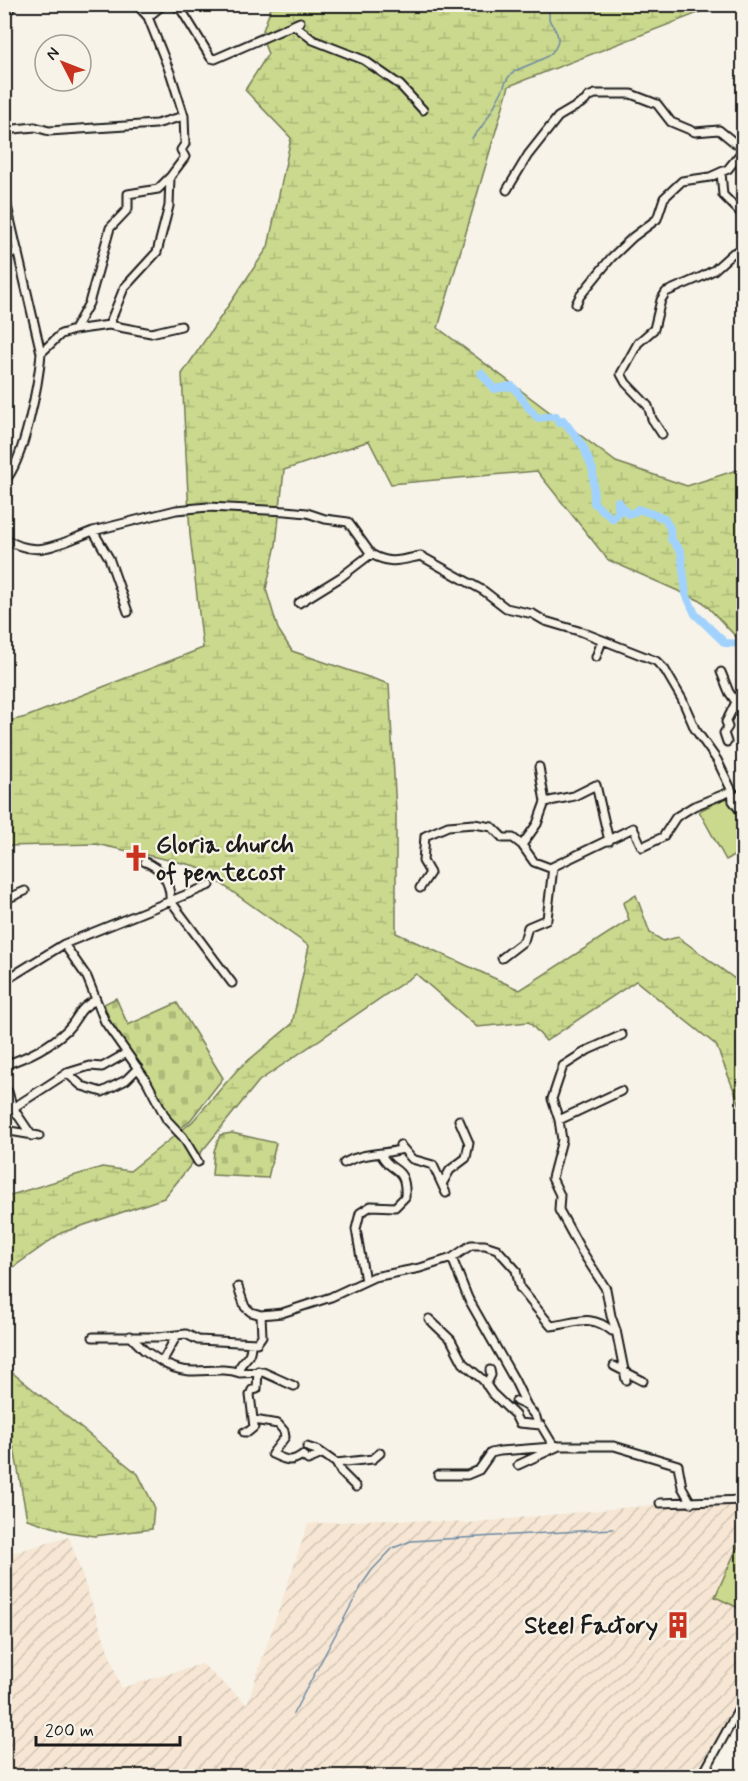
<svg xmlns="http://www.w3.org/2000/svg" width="748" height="1781" font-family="Mynerve,sans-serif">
	<defs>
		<pattern id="industrial-furrows" width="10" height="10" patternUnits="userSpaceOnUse" patternTransform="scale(1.5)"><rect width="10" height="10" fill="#f6e6d3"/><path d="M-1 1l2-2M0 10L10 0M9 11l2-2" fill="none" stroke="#d2c5b5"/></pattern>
		<pattern id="wetland-marsh" width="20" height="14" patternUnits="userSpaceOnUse" patternTransform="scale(1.5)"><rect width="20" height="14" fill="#cad98d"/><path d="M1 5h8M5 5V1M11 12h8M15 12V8" fill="none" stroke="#adba79"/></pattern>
		<pattern id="cemetery-stones" width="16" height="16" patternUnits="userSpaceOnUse" patternTransform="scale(1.5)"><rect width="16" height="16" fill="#cad98d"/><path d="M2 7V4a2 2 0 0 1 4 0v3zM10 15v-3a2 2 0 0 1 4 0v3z" fill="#adba79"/></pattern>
	</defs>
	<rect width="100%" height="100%" fill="#f7f3e8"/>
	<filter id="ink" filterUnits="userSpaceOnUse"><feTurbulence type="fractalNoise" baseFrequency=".0167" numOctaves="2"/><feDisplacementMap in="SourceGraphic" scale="12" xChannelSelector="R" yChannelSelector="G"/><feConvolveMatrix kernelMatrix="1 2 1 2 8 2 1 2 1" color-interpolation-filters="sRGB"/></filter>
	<g filter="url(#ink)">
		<path fill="url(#industrial-furrows)" d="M 726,1498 L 743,1498 L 743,1690 L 698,1776 L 5,1776 L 5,1555 L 69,1537 L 121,1688 L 202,1664 L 247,1704 L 308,1524 L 382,1519 L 468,1523 Z"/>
		<path fill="url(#wetland-marsh)" stroke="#737a54" stroke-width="1.5" d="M 683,4 L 706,10 L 509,86 L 438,328 L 616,462 L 687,486 L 743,468 L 743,644 L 703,602 L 608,560 L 537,471 L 391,484 L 369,441 L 284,470 L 276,545 L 266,589 L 278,629 L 292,651 L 389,684 L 396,812 L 396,933 L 520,990 L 629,920 L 623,903 L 636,895 L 650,933 L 663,941 L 678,937 L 743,985 L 743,1113 L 716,1045 L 636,981 L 546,1041 L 529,1022 L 477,1027 L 416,974 L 259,1081 L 164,1198 L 61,1233 L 5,1273 L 4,1193 L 8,1196 L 102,1167 L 130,1171 L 192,1122 L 238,1069 L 292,1024 L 309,946 L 196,866 L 96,844 L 4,846 L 5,722 L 26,717 L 203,648 L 190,535 L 182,374 L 268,247 L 291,138 L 245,90 L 268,54 L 261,36 L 272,5 Z
			M 4,1366 L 138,1474 L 154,1506 L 152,1529 L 94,1536 L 68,1532 L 27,1519 L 14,1448 L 5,1437 Z"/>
		<path fill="url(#cemetery-stones)" stroke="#737a54" stroke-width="1.5" d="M 116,998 L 128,1025 L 177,1003 L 223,1078 L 189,1122 L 178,1130 L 130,1053 L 115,1034 L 104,1004 Z
			M 232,1133 L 276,1143 L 268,1178 L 212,1175 L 214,1151 L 220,1135 Z"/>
		<path fill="#cad98d" stroke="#737a54" stroke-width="1.5" d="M 727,797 L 743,824 L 743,851 L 726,860 L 699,811 Z
			M 740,1541 L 743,1543 L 743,1610 L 715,1597 Z"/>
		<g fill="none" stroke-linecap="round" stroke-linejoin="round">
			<path stroke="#6c89a4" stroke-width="1.5" d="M 472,138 C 486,124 493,108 502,91 C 504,87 505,82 508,78 C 519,62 555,64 558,40 C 559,31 551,26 549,19 C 549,14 549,9 550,4
				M 293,1714 L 363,1583 L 372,1570 L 393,1548 L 411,1541 L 613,1529"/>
			<path stroke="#a1d2fe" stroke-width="8" d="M 481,373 L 494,389 L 512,386 C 522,396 527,409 538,418 L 556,416 L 559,423 L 563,420 L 583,446 L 593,470 L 594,503 L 613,519 L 618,513 L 618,501 L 628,514 L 635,512 L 638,509 L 664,518 L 670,528 L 671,539 L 681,552 L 686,594 L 695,614 L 725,643 L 744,644"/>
			<defs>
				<path id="minor" d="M 144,4 L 148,17 L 164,4
					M 174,4 L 182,11 L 211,58 L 215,59 L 300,22
					M 4,16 L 13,4
					M 294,25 L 313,40 L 364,60 L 400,85 L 423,110
					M 4,130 L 35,127 L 49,131 L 156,124 L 184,116
					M 721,172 L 723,195 L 744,216
					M 507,190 L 528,155 L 558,117 L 585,101 L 588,97 L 595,94 L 631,94 L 657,104 L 671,122 L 695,132 L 719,130 L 735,143 L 744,145
					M 4,193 L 41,353 C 39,381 24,462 4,482
					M 4,254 L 18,252
					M 576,304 L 580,296 L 611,258 L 633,237 L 657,219 L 664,198 L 682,181 L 710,177 L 728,169 L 744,149
					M 109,325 L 124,288 L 157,252 L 169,206 L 170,177 L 185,157 L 181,150 L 185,144 L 184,116 L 171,75 L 148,17 L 136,4
					M 74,330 L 89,303 L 110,228 L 128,209 L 128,194 L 158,189 L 170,177
					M 41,353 L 61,334 L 74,330 L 109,325 L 151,333 L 181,326
					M 662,434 L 652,419 L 648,406 L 626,383 L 621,374 L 638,343 L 654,329 L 661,300 L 666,292 L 701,277 L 714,270 L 733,253 L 744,249
					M 93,531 L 176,510 L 208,507 L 286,511 L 307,513 L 325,519 L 348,522 L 371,554 C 391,565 400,560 421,556 L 484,591 L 506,608 L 533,614 L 545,621 L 582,632 L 656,661 L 665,670 L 682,699 L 695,729 L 717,760 L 732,791 L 733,801 L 744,816
					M 4,538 C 37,560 60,543 93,531 L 109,558 L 128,612
					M 299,603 L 341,577 L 371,554
					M 596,657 L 602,641
					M 721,672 L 729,692 L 736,702 L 726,722 L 728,727 L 724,733 L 727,742
					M 736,702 L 740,708 L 744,710
					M 539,767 L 545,802 L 537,824 L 522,845 L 534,862 L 550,868 L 633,828 L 642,847 L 663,837 L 676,817 L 694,806 L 732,791
					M 733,801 L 744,791
					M 545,802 L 574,796 L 596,785 L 609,841
					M 145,862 C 161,867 171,884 170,900 L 232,983
					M 420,888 L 430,873 L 423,861 L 425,836 L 448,826 L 474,824 L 492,827 L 503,838 L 513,838 L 522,845
					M 4,900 L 25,891
					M 743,936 L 744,936
					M 64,944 L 87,977 L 105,1022 L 146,1080 L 167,1120 L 183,1137 L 198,1162
					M 502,958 L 524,941 L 528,927 L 547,919 L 553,867
					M 4,981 L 64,944 L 210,885
					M 4,1065 C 26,1058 50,1046 67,1030 C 79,1018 77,1009 96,1000
					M 67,1073 L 82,1086 L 102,1092 L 126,1080 L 138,1068
					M 4,1088 L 8,1092 L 13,1108 L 32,1136
					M 13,1108 L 67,1073 L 90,1066 L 102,1067 L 125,1054
					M 559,1120 L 621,1091
					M 4,1130 L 39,1136
					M 400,1145 L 412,1159 L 433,1165 L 446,1193
					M 344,1163 C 363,1152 383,1155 403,1149
					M 442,1184 L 450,1170 L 466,1158 L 469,1143 L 459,1120
					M 452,1258 L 471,1245 L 485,1245 L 497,1249 L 516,1270 L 520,1288 L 551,1326 C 577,1323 590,1313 612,1331 L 616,1330 L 626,1380
					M 365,1281 L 356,1229 L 360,1213 L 371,1206 L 395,1207 L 405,1197 C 407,1164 390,1174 381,1154
					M 238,1287 L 245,1307 L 251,1312 L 261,1315 L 282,1313 L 331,1297 L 374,1277 L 420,1268 L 452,1258 L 468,1298 L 514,1379 L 527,1406 L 536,1417 L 537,1421 L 535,1424
					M 429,1319 L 451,1340 L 463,1363 L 483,1380 L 492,1393 L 515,1415 L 519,1423 L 541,1425 L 553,1445 L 559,1446
					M 616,1330 L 611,1316 L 606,1289 L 581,1250 L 559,1210 L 560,1195 L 552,1178 L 562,1140 L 559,1120 L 552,1099 L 563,1066 L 588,1050 L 622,1035
					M 130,1336 L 144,1350 L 162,1362 L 177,1335
					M 93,1337 L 158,1337 L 186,1334 L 198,1340 L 257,1343 L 262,1336 L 261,1315
					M 251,1343 C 251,1359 245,1357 239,1368 L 240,1373 L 263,1372 L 294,1386
					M 162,1362 C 191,1380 213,1364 240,1373
					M 614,1366 L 643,1381
					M 486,1385 L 491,1375 L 490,1370
					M 516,1401 L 527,1406
					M 254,1420 L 278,1424 L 284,1431 L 285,1437 L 272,1454 C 284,1459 290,1464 302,1455 L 308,1460 L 322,1454
					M 244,1432 L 248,1432 L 254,1427 L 250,1395 L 252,1390 L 257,1389 L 258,1371
					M 307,1447 L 319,1451 L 336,1463 L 341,1472 L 356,1487
					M 336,1463 L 373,1459 L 380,1453
					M 518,1465 L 559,1446 L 614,1446 L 678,1465 L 682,1487 L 691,1503
					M 438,1475 L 467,1475 L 479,1470 L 491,1453 L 500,1451 L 552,1447
					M 660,1503 L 744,1500
					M 702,1776 L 744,1700"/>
			</defs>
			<use href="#minor" stroke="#1c1c1c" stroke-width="11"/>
			<use href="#minor" stroke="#f7f3e8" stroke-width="7"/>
		</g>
	</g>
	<defs>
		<symbol id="church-bare" viewBox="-9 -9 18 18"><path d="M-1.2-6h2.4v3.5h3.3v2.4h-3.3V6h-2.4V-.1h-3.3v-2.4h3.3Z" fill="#c8321e" stroke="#f7f3e8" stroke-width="2.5" paint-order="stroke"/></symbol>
		<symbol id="building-bare" viewBox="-9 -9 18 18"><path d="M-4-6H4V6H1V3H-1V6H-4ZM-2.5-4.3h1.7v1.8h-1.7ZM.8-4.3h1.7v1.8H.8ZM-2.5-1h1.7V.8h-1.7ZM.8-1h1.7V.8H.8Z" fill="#c8321e" stroke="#f7f3e8" stroke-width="2.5" paint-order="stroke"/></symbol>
	</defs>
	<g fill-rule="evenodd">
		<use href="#church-bare" x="117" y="839" width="38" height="38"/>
		<use href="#building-bare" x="659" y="1606" width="38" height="38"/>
	</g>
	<g text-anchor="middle" stroke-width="4.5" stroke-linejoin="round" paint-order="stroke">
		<g font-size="24" font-weight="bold" fill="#1c1c1c" stroke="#f7f3e8" text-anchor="start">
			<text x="156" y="852">Gloria church<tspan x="156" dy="28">of pentecost</tspan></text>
			<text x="658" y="1633" text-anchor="end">Steel Factory</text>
		</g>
	</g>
	<rect width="748" height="1781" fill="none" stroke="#f7f3e8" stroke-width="24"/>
	<rect x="12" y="12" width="724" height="1757" fill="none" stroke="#1c1c1c" stroke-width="2" filter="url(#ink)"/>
	<g transform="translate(63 63) rotate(312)"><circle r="28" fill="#f7f3e8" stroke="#9f9d96" stroke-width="1.5"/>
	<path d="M0-4.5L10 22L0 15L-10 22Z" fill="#c8321e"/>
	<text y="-9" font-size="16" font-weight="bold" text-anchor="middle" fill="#1c1c1c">N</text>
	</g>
	<path d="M36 1736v9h144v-9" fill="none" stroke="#1c1c1c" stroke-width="3"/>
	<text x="45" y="1736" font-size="18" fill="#1c1c1c" stroke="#f7f3e8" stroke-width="4.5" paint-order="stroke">200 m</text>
</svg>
